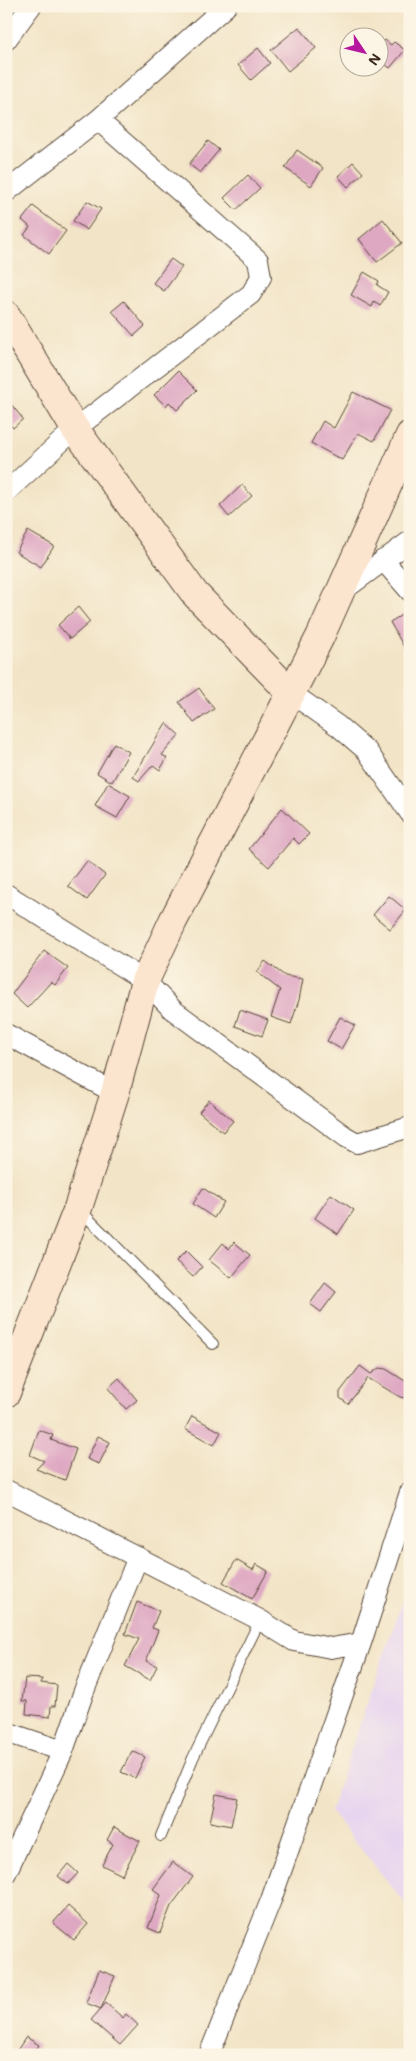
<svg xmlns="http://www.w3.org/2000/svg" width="416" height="2061" font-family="Mali,sans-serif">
	<rect width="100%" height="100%" fill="#fcf5e5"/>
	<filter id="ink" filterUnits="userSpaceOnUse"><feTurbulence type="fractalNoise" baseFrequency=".02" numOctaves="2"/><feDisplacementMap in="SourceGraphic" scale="10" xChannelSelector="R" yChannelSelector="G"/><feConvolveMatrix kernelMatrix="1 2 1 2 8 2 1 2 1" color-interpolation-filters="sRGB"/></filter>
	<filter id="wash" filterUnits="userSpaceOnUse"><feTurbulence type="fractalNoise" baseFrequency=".0096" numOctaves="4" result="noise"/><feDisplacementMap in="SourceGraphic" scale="20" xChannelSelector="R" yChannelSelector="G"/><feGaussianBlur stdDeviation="1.12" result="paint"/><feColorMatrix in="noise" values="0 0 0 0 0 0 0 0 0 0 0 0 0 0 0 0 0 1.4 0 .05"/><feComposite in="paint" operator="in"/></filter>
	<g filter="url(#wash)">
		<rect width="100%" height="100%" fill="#f2e4c6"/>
		<path fill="#e6d3f0" d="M 410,1579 L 410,1909 L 330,1811 Z"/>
		<g id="blocks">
			<path fill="#dea7c2" d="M 299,27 L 316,48 L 288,71 L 271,50 Z
				M 385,40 L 391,45 L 394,42 L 405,50 L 390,68 L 378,59 L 378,48 Z
				M 258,48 L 270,63 L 251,80 L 238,65 Z
				M 208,141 L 219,150 L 200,173 L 189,164 Z
				M 297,150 L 323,168 L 311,186 L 285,168 Z
				M 353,162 L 363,173 L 348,187 L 338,176 Z
				M 248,175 L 260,188 L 236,210 L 224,198 Z
				M 87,201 L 101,209 L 87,230 L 73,221 Z
				M 33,206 L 66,231 L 49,254 L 24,235 L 30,227 L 22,220 Z
				M 383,219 L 402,243 L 377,262 L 359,239 Z
				M 171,259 L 182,267 L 164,291 L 153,283 Z
				M 364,272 L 379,281 L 377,285 L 388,292 L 380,306 L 374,302 L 372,307 L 351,295 Z
				M 124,301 L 145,326 L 134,336 L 112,311 Z
				M 178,371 L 197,390 L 177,410 L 169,402 L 166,406 L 154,395 Z
				M 353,392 L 390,410 L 374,441 L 358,433 L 342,460 L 311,443 L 323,421 L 334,428 Z
				M 6,398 L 23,419 L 13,428 L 6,420 Z
				M 242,485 L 252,496 L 229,517 L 220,506 Z
				M 28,531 L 54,546 L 41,567 L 16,552 Z
				M 78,607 L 90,622 L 70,639 L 58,625 Z
				M 410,610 L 410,658 L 390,622 Z
				M 199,688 L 214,709 L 194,723 L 179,702 Z
				M 166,723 L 179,735 L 162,755 L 167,758 L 160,770 L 153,765 L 139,781 L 133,777 Z
				M 114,743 L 129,752 L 112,782 L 97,773 Z
				M 108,783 L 130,796 L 117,818 L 95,806 Z
				M 282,808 L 309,834 L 299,844 L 293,838 L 269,867 L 249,849 Z
				M 87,861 L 105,875 L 87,900 L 68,886 Z
				M 389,896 L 406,910 L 390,929 L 373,915 Z
				M 44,951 L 68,968 L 55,985 L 51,982 L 27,1008 L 12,994 Z
				M 265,961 L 285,976 L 303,979 L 299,1000 L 291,1024 L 271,1017 L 280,990 L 257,972 Z
				M 240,1010 L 268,1020 L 262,1036 L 235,1026 Z
				M 340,1017 L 355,1025 L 341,1049 L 327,1041 Z
				M 209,1100 L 233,1121 L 223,1132 L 199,1112 Z
				M 203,1188 L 224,1202 L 214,1218 L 193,1204 Z
				M 331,1194 L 354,1210 L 338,1234 L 315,1218 Z
				M 234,1242 L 250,1255 L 231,1278 L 209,1260 L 223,1243 L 229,1249 Z
				M 186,1251 L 202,1267 L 193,1277 L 176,1261 Z
				M 325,1283 L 336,1292 L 321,1312 L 310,1304 Z
				M 360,1366 L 371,1374 L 379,1368 L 386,1369 L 410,1384 L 410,1399 L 400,1397 L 368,1378 L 348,1404 L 340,1398 L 340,1392 Z
				M 119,1378 L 137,1400 L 126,1409 L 108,1388 Z
				M 192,1416 L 221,1432 L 214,1445 L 185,1429 Z
				M 39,1430 L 53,1435 L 51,1440 L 76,1449 L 65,1480 L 36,1469 L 44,1461 L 30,1455 Z
				M 98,1436 L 110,1442 L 99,1464 L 87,1459 Z
				M 236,1560 L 253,1570 L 256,1564 L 268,1571 L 252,1599 L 223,1582 Z
				M 137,1602 L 159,1611 L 152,1628 L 158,1630 L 146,1661 L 157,1666 L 150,1680 L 125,1666 L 139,1639 L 125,1634 Z
				M 25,1678 L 42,1679 L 41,1683 L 57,1685 L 55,1706 L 51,1706 L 50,1717 L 26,1714 L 27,1701 L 22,1701 Z
				M 132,1751 L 145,1757 L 135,1778 L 121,1772 Z
				M 216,1794 L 237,1798 L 231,1826 L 210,1822 Z
				M 114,1827 L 140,1841 L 122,1875 L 102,1865 L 113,1844 L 107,1840 Z
				M 173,1862 L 193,1877 L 171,1906 L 160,1933 L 148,1928 L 161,1895 L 153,1889 Z
				M 68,1864 L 78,1873 L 68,1884 L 58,1876 Z
				M 68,1906 L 88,1924 L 74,1940 L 53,1923 Z
				M 99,1970 L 115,1976 L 101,2009 L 86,2003 Z
				M 106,2003 L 123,2018 L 126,2014 L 138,2025 L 120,2045 L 91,2020 Z
				M 26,2037 L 39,2045 L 33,2055 L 14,2055 Z"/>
		</g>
	</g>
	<g filter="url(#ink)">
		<use href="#blocks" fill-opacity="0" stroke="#564637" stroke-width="1"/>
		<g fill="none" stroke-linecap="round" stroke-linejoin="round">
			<defs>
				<path id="lane" d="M 80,1210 L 213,1344
					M 161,1836 L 193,1758 L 260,1620"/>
				<path id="street" d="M 6,40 L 31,6
					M 6,192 L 98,120 L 226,6
					M 6,492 L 75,429 L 251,294 L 261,277 L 258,260 L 98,120
					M 383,560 L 410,591
					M 341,592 L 410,541
					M 291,693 L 338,726 L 367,751 L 410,813
					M 6,894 L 145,981 L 173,1010 L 346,1137 L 357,1143 L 410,1127
					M 6,1034 L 115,1093
					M 6,1490 L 260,1620 L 294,1641 L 331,1648 L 361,1643
					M 6,1732 L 63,1751
					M 6,1873 L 63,1751 L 84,1691 L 138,1557
					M 209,2055 L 271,1900 L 361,1643 L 410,1492"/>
				<path id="secondary" d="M 6,315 L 75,429 L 195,594 L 291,693
					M 6,1393 L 78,1208 L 115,1093 L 145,981 L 173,921 L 320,637 L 410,435"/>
			</defs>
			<use href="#lane" stroke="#564637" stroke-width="12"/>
			<use href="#street" stroke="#564637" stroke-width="22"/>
			<use href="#secondary" stroke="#564637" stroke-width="30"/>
			<use href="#lane" stroke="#fff" stroke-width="10"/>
			<use href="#street" stroke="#fff" stroke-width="20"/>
			<use href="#secondary" stroke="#fce5cf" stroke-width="28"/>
		</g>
	</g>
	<rect width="416" height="2061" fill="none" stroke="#fcf5e5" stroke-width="25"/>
	<g transform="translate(364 52) rotate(125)"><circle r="24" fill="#fcf5e5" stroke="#afa495"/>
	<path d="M0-4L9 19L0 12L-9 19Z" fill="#b5179e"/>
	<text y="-8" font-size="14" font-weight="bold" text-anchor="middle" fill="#3b2a1e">N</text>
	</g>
</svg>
